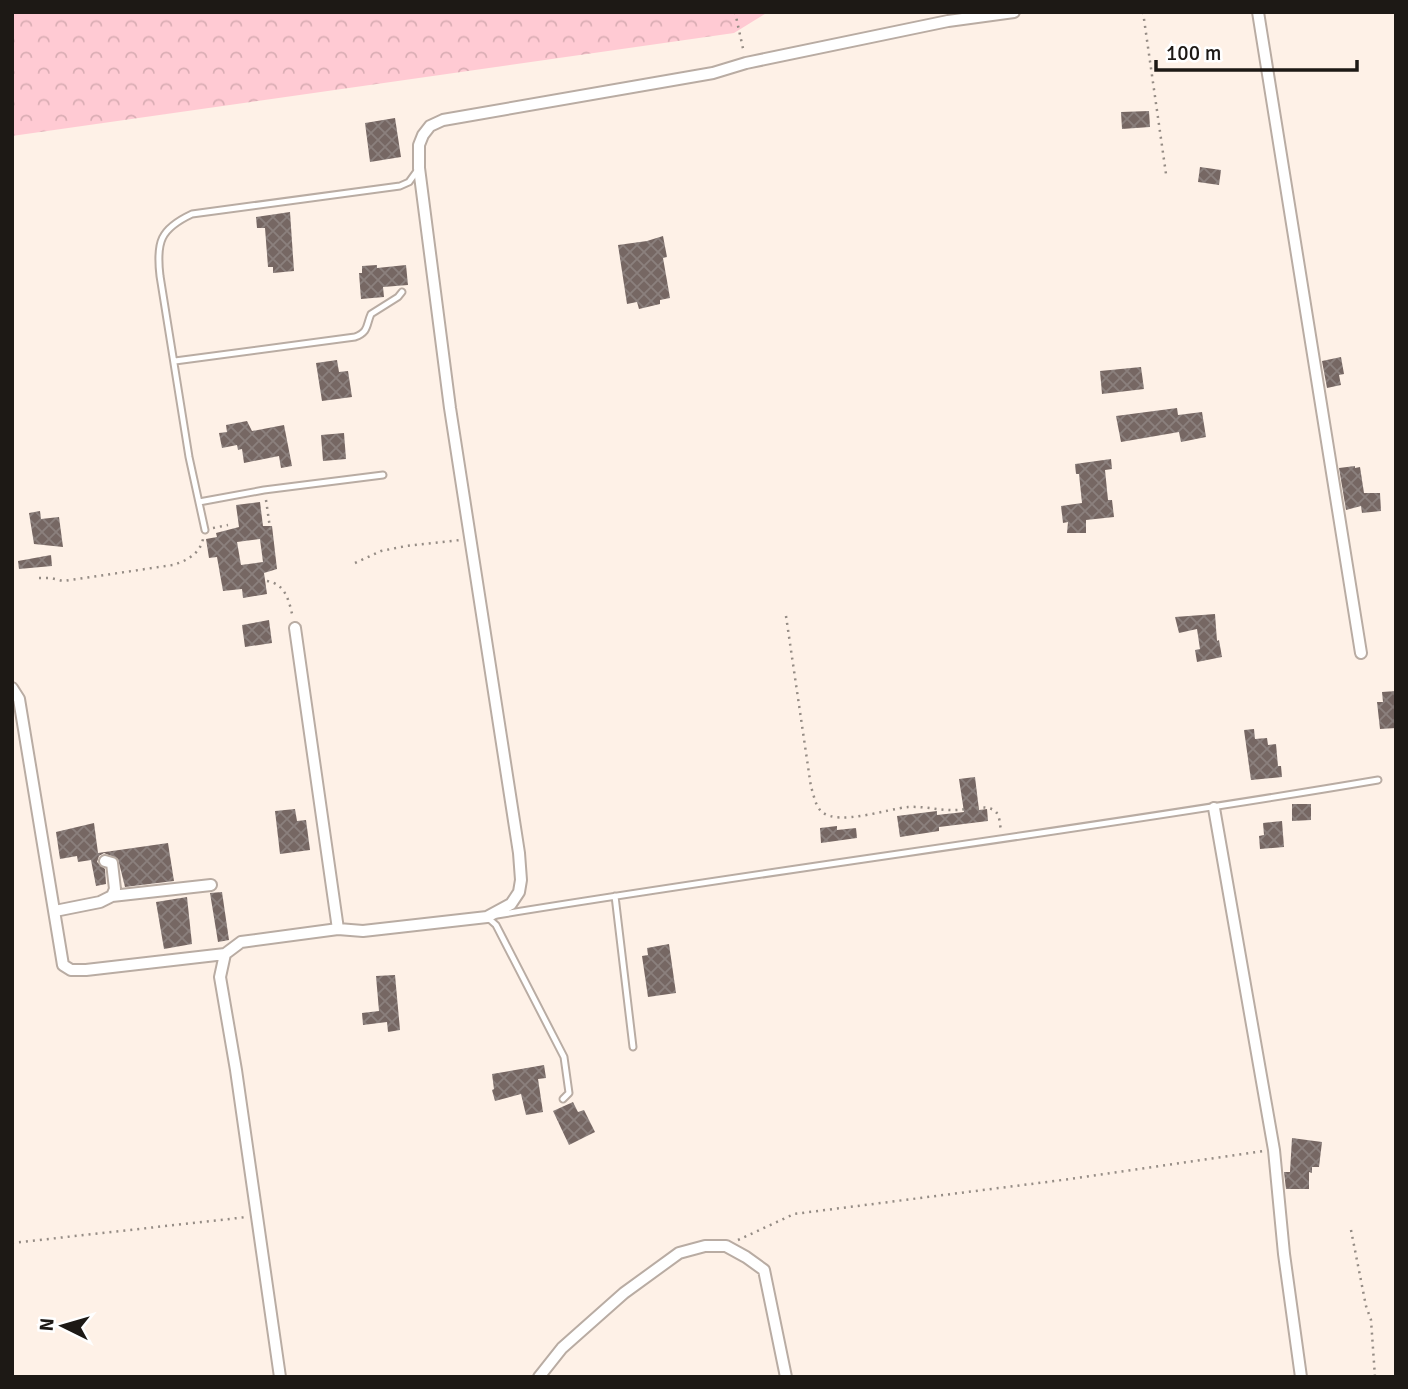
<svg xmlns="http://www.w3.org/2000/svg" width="1408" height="1389" font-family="Signika,sans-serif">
	<defs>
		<pattern id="forest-crowns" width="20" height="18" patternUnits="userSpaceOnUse" patternTransform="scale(1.75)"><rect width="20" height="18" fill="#ffcad3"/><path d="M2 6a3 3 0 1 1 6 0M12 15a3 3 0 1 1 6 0" fill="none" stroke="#daadb4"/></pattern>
		<pattern id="building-cross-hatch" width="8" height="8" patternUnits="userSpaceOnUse" patternTransform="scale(1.75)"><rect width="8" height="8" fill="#766763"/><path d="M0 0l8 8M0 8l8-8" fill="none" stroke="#8b807d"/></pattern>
	</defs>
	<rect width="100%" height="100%" fill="#fef1e7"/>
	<path fill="url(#forest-crowns)" d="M 12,12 L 768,12 L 734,33 L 12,136 Z"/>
	<path fill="url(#building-cross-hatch)" fill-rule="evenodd" d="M 1149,111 L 1150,127 L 1122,129 L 1121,112 Z
		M 395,118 L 401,157 L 370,162 L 365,123 Z
		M 1200,167 L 1221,170 L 1219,185 L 1198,182 Z
		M 290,212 L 294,271 L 273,273 L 273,267 L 268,267 L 265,228 L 257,228 L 256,217 Z
		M 663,236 L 667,257 L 663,258 L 670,298 L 660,300 L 660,304 L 639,309 L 637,302 L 627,304 L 618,245 L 647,241 Z
		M 377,265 L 377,268 L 406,265 L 408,285 L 383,287 L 384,297 L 361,299 L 359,273 L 362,273 L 362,266 Z
		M 1341,357 L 1344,374 L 1339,375 L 1341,385 L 1327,388 L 1322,361 Z
		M 337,360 L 339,372 L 348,371 L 352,397 L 322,401 L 316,363 Z
		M 1141,367 L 1144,389 L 1102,394 L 1100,371 Z
		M 1177,408 L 1178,415 L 1202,412 L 1206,437 L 1181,442 L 1179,432 L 1121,442 L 1116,416 Z
		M 247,421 L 252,431 L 284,425 L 292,466 L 281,468 L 279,456 L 244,463 L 242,449 L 238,450 L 237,445 L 222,448 L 219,433 L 227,432 L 226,425 Z
		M 344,433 L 346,459 L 323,461 L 321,435 Z
		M 1111,459 L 1112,469 L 1105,470 L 1108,500 L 1112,500 L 1114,517 L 1086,520 L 1086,533 L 1067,533 L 1068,522 L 1063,523 L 1061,506 L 1082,503 L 1079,474 L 1076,474 L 1075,464 Z
		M 1355,466 L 1355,468 L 1360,467 L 1364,493 L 1380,493 L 1381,511 L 1362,513 L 1361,506 L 1346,510 L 1339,468 Z
		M 260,502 L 263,526 L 272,526 L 277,569 L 264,573 L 267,594 L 243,598 L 242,589 L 223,591 L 217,557 L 209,558 L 206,539 L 217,537 L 216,533 L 239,527 L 236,505 ZM 260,539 L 263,562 L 241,565 L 237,542 Z
		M 40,511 L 41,519 L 59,517 L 63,547 L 34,544 L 29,513 Z
		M 51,555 L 52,566 L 19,569 L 18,561 Z
		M 1215,614 L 1217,641 L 1219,640 L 1222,657 L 1197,662 L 1195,650 L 1200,649 L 1197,629 L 1179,633 L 1175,617 Z
		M 269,620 L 272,643 L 245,647 L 242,625 Z
		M 1396,691 L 1396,728 L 1380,729 L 1377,702 L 1383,702 L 1382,692 Z
		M 1254,729 L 1255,739 L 1267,738 L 1268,745 L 1276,744 L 1278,766 L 1281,766 L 1282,777 L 1251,780 L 1244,730 Z
		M 975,777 L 979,810 L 987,809 L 988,821 L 939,827 L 939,831 L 900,837 L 897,816 L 937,811 L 937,815 L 964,812 L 959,779 Z
		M 1292,804 L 1311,804 L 1311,820 L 1292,821 Z
		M 295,809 L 297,821 L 306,820 L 310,850 L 280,854 L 275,811 Z
		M 1282,821 L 1284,847 L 1260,849 L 1259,836 L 1264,835 L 1263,823 Z
		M 94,823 L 98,853 L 168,843 L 174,881 L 125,887 L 118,859 L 104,853 L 99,856 L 97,862 L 105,869 L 106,884 L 96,886 L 91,860 L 78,862 L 77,856 L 60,859 L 56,832 Z
		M 837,826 L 837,830 L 856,828 L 857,838 L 821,843 L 820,828 Z
		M 222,892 L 229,940 L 218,942 L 210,893 Z
		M 187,897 L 192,944 L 164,949 L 156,902 Z
		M 669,944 L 676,993 L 648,997 L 642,956 L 648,955 L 647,948 Z
		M 395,975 L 400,1030 L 388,1032 L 387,1022 L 363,1025 L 362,1013 L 379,1011 L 376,976 Z
		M 544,1065 L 546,1078 L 538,1079 L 543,1112 L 526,1115 L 521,1094 L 495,1101 L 492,1090 L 494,1089 L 492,1074 Z
		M 573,1102 L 578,1112 L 584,1110 L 595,1132 L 569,1145 L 553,1111 Z
		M 1292,1138 L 1322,1142 L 1319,1167 L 1312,1167 L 1312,1173 L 1309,1172 L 1309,1189 L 1286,1189 L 1284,1172 L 1290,1172 Z"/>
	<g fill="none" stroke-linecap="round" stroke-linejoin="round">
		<defs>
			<path id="lane" d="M 175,361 L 355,337 C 369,332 366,325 371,314 L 398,297 L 402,292
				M 199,502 L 264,490 L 383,475
				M 205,530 L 189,457 L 160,276 C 156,242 160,229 192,214 L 400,186 L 409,182 L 417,171
				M 615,896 L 633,1047
				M 497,915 C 790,867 1085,830 1378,780
				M 487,917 L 496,925 L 564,1057 L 569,1093 L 563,1099"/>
			<path id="street" d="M 1258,12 L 1361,653
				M 295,628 L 338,929
				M 12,688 L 19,699 L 63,965 L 71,970 L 86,970 L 225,954
				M 1214,808 L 1274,1150 L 1284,1254 L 1301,1377
				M 112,896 L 211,885
				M 55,911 L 100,902 L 112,896 L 115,889 L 112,863 L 105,861
				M 280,1377 L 236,1070 L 220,977 L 225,954 L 241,942 L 338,929 L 363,931 L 487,917 L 511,904 L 519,892 L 521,880 L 519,853 L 450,408 L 419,168 L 419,145 L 423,135 L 430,126 L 443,120 L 713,73 L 746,63 L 948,21 L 1014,12
				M 539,1377 L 562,1348 L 624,1293 L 679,1253 L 705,1246 L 726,1246 L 746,1257 L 764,1270 L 786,1377"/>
		</defs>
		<use href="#lane" stroke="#b9aca3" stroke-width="9"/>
		<use href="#street" stroke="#b9aca3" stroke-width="14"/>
		<path stroke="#958c85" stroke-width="2.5" stroke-dasharray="2 5" stroke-linecap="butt" d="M 735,12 L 744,53
			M 1143,12 L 1166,174
			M 266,500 L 272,542
			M 213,528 L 228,525
			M 355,563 L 381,551 L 406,546 L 460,540
			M 39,578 L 51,578 L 63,581 L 173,565 C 186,561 200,554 203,539
			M 267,581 C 286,584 289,601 293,618
			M 786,616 L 811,787 C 814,795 815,806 822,812 C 839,826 887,809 908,807 C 925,806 941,811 958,810 C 969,809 986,804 995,811 C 1000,815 1000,825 1001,832
			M 1351,1230 L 1366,1306 L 1371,1320 L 1375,1377
			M 738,1240 L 794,1214 L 1070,1179 L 1264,1151
			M 12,1243 L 247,1217"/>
		<use href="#lane" stroke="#fff" stroke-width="5"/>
		<use href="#street" stroke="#fff" stroke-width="10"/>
	</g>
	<rect width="1408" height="1389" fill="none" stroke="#1d1915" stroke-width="28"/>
	<g transform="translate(63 1326) rotate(275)" stroke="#ffffff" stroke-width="5" paint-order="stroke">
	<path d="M0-5L12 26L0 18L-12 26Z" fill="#1d1915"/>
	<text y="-10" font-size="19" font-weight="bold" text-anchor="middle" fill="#1d1915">N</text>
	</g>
	<path d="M1156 60v10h201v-10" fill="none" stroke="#1d1915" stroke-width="3.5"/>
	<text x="1166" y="60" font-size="21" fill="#1d1915" stroke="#ffffff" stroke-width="5" paint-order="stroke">100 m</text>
</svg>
